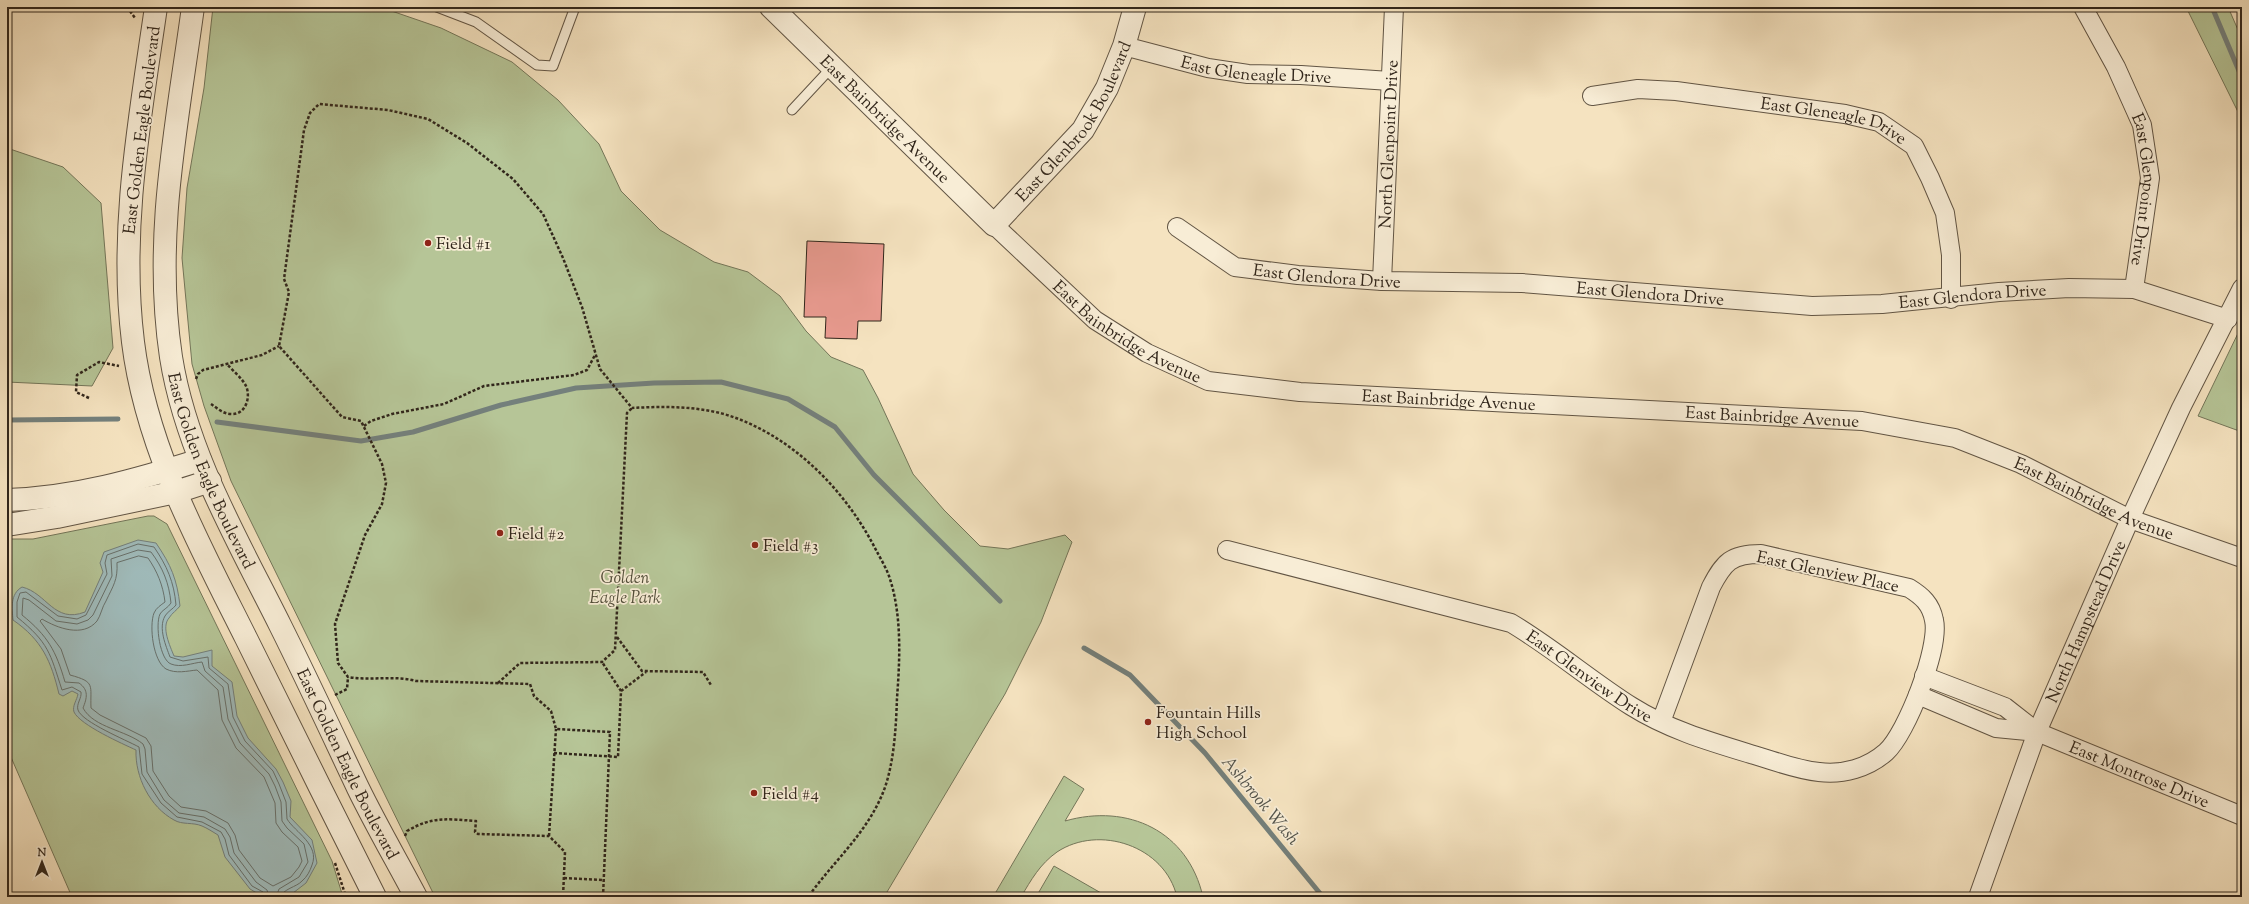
<svg xmlns="http://www.w3.org/2000/svg" width="2249" height="904" font-family="'Sorts Mill Goudy',serif">
	<rect width="100%" height="100%" fill="#f5e3c0"/>
	<filter id="stains"><feTurbulence type="fractalNoise" baseFrequency=".005" numOctaves="4"/><feColorMatrix values="0 0 0 0 .2 0 0 0 0 .09 0 0 0 0 .02 0 0 0 .5 -.17"/></filter>
	<radialGradient id="worn" r=".72"><stop offset=".6" stop-color="#630" stop-opacity="0"/><stop offset="1" stop-color="#630" stop-opacity=".3"/></radialGradient>
	<path fill="#b6c597" stroke="#747659" d="M 213,7 L 380,7 L 441,28 L 512,62 L 558,100 L 599,144 L 621,191 L 660,230 L 714,262 L 748,272 L 780,296 L 806,331 L 831,357 L 863,370 L 878,398 L 913,474 L 944,510 L 980,546 L 1008,549 L 1065,535 L 1072,542 L 1041,622 L 1005,694 L 884,897 L 435,897 L 231,481 L 204,406 L 192,364 L 182,258 L 187,188 L 204,88 Z
		M 2186,7 L 2228,7 L 2242,39 L 2242,120 Z
		M 7,148 L 63,167 L 101,203 L 113,348 L 92,386 L 7,382 Z
		M 2242,325 L 2242,432 L 2198,416 Z
		M 148,516 L 154,516 L 167,524 L 332,861 L 343,897 L 72,897 L 7,748 L 7,539 L 33,539 Z
		M 1064,776 L 1084,789 L 1065,821 C 1128,803 1188,831 1203,897 L 1177,897 C 1165,846 1099,824 1057,852 C 1040,864 1031,880 1021,897 L 993,897 Z
		M 1054,866 L 1108,897 L 1036,897 Z"/>
	<path fill="#a0bcbc" stroke="#74807c" d="M 138,540 L 156,543 C 171,565 177,579 180,606 C 177,610 172,613 169,618 C 161,627 170,646 174,656 L 183,657 L 212,650 L 212,666 L 232,682 L 237,716 L 248,738 L 276,769 L 283,782 L 291,801 L 290,817 L 312,840 L 317,863 L 306,883 L 293,893 L 277,897 L 260,895 L 250,889 L 225,857 L 218,835 C 213,832 207,828 202,826 C 193,822 182,825 174,820 C 150,807 135,777 136,750 C 123,744 80,725 74,712 C 72,706 77,700 78,694 L 72,691 L 63,696 L 59,694 C 51,661 42,640 13,620 C 12,608 10,594 22,587 C 47,593 54,624 85,612 L 103,572 L 100,563 L 104,552 Z"/>
	<g fill="none" stroke-linecap="round" stroke-linejoin="round">
		<path stroke="#68716c" stroke-width="1" d="M 139,556 L 148,558 C 157,571 163,585 165,602 C 161,605 156,608 154,613 C 149,626 153,661 166,669 C 176,674 187,671 197,670 L 218,690 L 222,720 L 236,748 L 264,777 L 275,803 L 276,823 L 282,832 L 298,847 L 302,861 L 299,867 L 291,877 L 273,886 L 260,878 L 239,850 L 235,835 L 228,823 L 206,811 L 181,807 L 169,796 L 153,771 L 151,746 L 146,738 L 100,715 L 91,708 C 90,685 96,682 70,675 L 61,649 L 40,621 L 42,619 C 57,628 83,638 97,621 C 101,615 102,607 106,601 C 113,586 118,580 117,563 Z
			M 264,897 L 263,892 L 252,886 L 229,855 L 225,839 L 221,832 L 202,822 L 177,817 L 161,803 L 142,774 L 139,747 C 126,740 82,722 78,710 C 76,704 82,698 81,692 L 72,687 L 62,690 C 50,653 49,643 17,617 L 17,602 L 20,593 L 26,592 L 58,616 L 77,619 L 86,615 L 107,574 L 105,563 L 107,555 L 138,544 L 154,547 C 167,566 174,582 176,605 C 173,609 167,612 165,616 C 158,628 166,646 170,657 L 183,661 L 208,657 L 209,668 L 228,684 L 233,717 L 245,741 L 273,771 L 279,784 L 286,802 L 287,819 C 295,832 320,845 312,865 C 310,871 307,877 302,881 C 297,887 282,889 281,897
			M 269,897 L 267,890 L 256,882 L 234,853 L 230,837 L 225,829 L 204,817 L 179,813 L 164,800 L 147,772 L 145,749 L 143,744 C 126,730 94,728 83,708 C 87,698 89,690 79,683 L 65,682 C 56,651 48,636 22,615 L 23,598 L 29,600 L 56,621 L 77,624 L 88,620 L 93,615 L 112,576 L 111,559 L 138,550 L 151,552 C 163,568 169,583 171,603 C 168,608 162,610 160,614 C 155,625 160,660 171,664 C 181,668 192,663 202,662 L 205,671 L 223,687 L 228,719 L 240,743 L 269,774 L 275,786 L 281,802 L 282,821 L 287,828 L 304,844 L 308,862 L 299,877 L 279,889 L 276,897"/>
		<path stroke="#74807c" stroke-width="5" d="M 2212,7 L 2242,78
			M 7,420 L 118,419
			M 217,422 L 361,441 L 413,432 L 501,405 L 576,388 L 654,383 L 721,382 L 788,399 L 835,427 L 874,475 L 1000,601
			M 1084,648 L 1130,675 L 1205,753 L 1323,897"/>
	</g>
	<path fill="#e89a8f" stroke="#31261b" d="M 807,241 L 884,244 L 881,321 L 858,321 L 857,339 L 825,338 L 826,317 L 804,317 Z"/>
	<g fill="none" stroke-linecap="round" stroke-linejoin="round">
		<defs>
			<path id="service" d="M 437,7 L 476,22 L 537,65 L 553,66 L 575,7
				M 792,110 L 832,67"/>
			<g id="minor">
				<path id="s1" d="M 2083,7 L 2116,67 L 2142,125 L 2150,178 L 2134,289"/>
				<path id="s2" d="M 1124,46 L 1208,68 L 1248,74 L 1301,75 L 1390,81"/>
				<path id="s3" d="M 1592,96 L 1638,89 L 1676,91 L 1845,114 L 1879,122 L 1914,146 L 1930,178 L 1945,213 L 1951,255 L 1951,299"/>
				<path id="s4" d="M 994,225 L 1095,320 L 1147,353 L 1208,381 L 1300,392 L 1862,421 L 1955,438 L 2021,464 L 2130,519 L 2242,558"/>
				<path id="s5" d="M 1177,227 L 1235,267 L 1298,275 L 1382,281 L 1522,283 L 1812,306 L 1882,304 L 1999,292 L 2069,288 L 2134,289 L 2228,319"/>
				<path id="s6" d="M 1382,281 L 1394,7"/>
				<path id="s7" d="M 1227,550 L 1511,623 C 1553,648 1590,680 1631,706 C 1669,730 1711,742 1754,755 C 1775,761 1797,770 1819,772 C 1843,775 1868,768 1886,752 C 1907,733 1940,647 1934,620 C 1931,604 1922,596 1909,588 L 1761,554 C 1731,554 1724,562 1711,587 L 1661,722"/>
				<path id="s8" d="M 1924,676 L 2005,707 L 2037,732 L 2242,816"/>
				<path d="M 1918,695 L 1996,728 L 2037,732"/>
				<path id="s9" d="M 1978,897 L 2037,732 L 2130,519 L 2181,408 L 2242,288"/>
			</g>
			<g id="tertiary">
				<path d="M 156,7 C 140,118 119,229 133,342 C 146,448 199,544 246,638 C 288,724 332,811 375,897"/>
				<path id="s10" d="M 193,7 C 177,125 153,237 171,357 C 186,452 237,539 280,625 C 307,679 332,733 358,788 C 376,825 397,861 416,897"/>
				<path id="s11" d="M 771,7 L 994,225 L 1083,130 L 1107,88 L 1124,46 L 1135,7"/>
				<path d="M 7,500 C 74,498 137,480 200,460"/>
				<path d="M 7,525 L 57,517 L 176,492 L 210,481"/>
			</g>
		</defs>
		<use href="#service" stroke="#625544" stroke-width="11"/>
		<use href="#minor" stroke="#625544" stroke-width="20"/>
		<use href="#tertiary" stroke="#625544" stroke-width="24"/>
		<path stroke="#31261b" stroke-width="2.5" stroke-dasharray="3 2" stroke-linecap="butt" d="M 127,7 L 135,18
			M 196,379 L 198,374 L 203,370 L 262,355 L 279,346
			M 89,398 L 76,392 L 77,375 L 99,362 L 119,366
			M 211,404 C 217,408 223,414 231,414 C 246,415 251,397 246,386 C 242,378 233,371 227,364
			M 364,426 L 371,421 L 392,414 L 444,404 L 484,386 L 574,375 L 587,370 L 595,355
			M 617,637 L 642,671 L 703,672 L 711,685
			M 498,683 L 520,663 L 602,662 L 615,650 L 627,413 L 632,408
			M 621,691 L 646,672
			M 335,695 L 347,689 L 348,677
			M 554,753 L 618,757 L 621,691 L 602,662
			M 405,836 L 407,831 C 433,816 447,819 476,821 L 475,832 L 478,834 L 549,836 L 565,852 L 563,897
			M 549,836 L 556,729
			M 335,863 L 346,897
			M 564,878 L 604,880
			M 603,897 L 610,732 L 556,729 L 551,711 L 534,696 L 530,684 L 416,681 C 394,675 371,681 348,677 L 338,663 L 335,624 L 365,535 L 382,504 L 386,483 L 382,464 L 361,421 L 342,417 L 279,346 L 289,292 L 284,279 L 304,130 L 310,113 L 319,104 L 388,110 L 428,119 L 467,143 L 513,179 L 543,214 L 563,258 L 582,307 L 600,369 L 632,408 C 666,406 704,406 736,418 C 798,441 848,494 877,552 C 881,559 886,568 889,576 C 902,614 900,658 897,698 C 896,728 894,767 882,795 C 865,835 833,862 808,897"/>
		<use href="#service" stroke="#f8edd6" stroke-width="9"/>
		<use href="#minor" stroke="#f8edd6" stroke-width="18"/>
		<use href="#tertiary" stroke="#f8edd6" stroke-width="22"/>
	</g>
	<g fill="#8f2418" stroke="#f8edd6" stroke-width="1.5">
		<circle cx="428" cy="243" r="4"/>
		<circle cx="500" cy="533" r="4"/>
		<circle cx="755" cy="545" r="4"/>
		<circle cx="1148" cy="722" r="4"/>
		<circle cx="754" cy="793" r="4"/>
	</g>
	<g text-anchor="middle" stroke-width="3.5" stroke-linejoin="round" paint-order="stroke">
		<g font-size="17" fill="#31261b" stroke="#f8edd6">
			<text dy="6" stroke="none"><textPath href="#s2" startOffset="135">East Gleneagle Drive</textPath></text>
			<text dy="6" stroke="none"><textPath href="#s11" startOffset="160">East Bainbridge Avenue</textPath></text>
			<text dy="6" stroke="none"><textPath href="#s11" startOffset="444">East Glenbrook Boulevard</textPath></text>
			<text dy="6" stroke="none"><textPath href="#s3" startOffset="246">East Gleneagle Drive</textPath></text>
			<text transform="translate(141 130) rotate(-83)" y="6">East Golden Eagle Boulevard</text>
			<text dy="6" stroke="none"><textPath href="#s6" startOffset="137">North Glenpoint Drive</textPath></text>
			<text dy="6" stroke="none"><textPath href="#s1" startOffset="197">East Glenpoint Drive</textPath></text>
			<text dy="6" stroke="none"><textPath href="#s5" startOffset="163">East Glendora Drive</textPath></text>
			<text dy="6" stroke="none"><textPath href="#s5" startOffset="487">East Glendora Drive</textPath></text>
			<text dy="6" stroke="none"><textPath href="#s5" startOffset="810">East Glendora Drive</textPath></text>
			<text dy="6" stroke="none"><textPath href="#s4" startOffset="172">East Bainbridge Avenue</textPath></text>
			<text dy="6" stroke="none"><textPath href="#s4" startOffset="509">East Bainbridge Avenue</textPath></text>
			<text dy="6" stroke="none"><textPath href="#s4" startOffset="833">East Bainbridge Avenue</textPath></text>
			<text dy="6" stroke="none"><textPath href="#s10" startOffset="473">East Golden Eagle Boulevard</textPath></text>
			<text dy="6" stroke="none"><textPath href="#s4" startOffset="1169">East Bainbridge Avenue</textPath></text>
			<text transform="translate(1828 571) rotate(12)" y="6">East Glenview Place</text>
			<text dy="6" stroke="none"><textPath href="#s9" startOffset="296">North Hampstead Drive</textPath></text>
			<text dy="6" stroke="none"><textPath href="#s7" startOffset="388">East Glenview Drive</textPath></text>
			<text dy="6" stroke="none"><textPath href="#s10" startOffset="797">East Golden Eagle Boulevard</textPath></text>
			<text dy="6" stroke="none"><textPath href="#s8" startOffset="238">East Montrose Drive</textPath></text>
		</g>
		<g font-size="17" fill="#31261b" stroke="#f8edd6" text-anchor="start">
			<text x="436" y="249">Field #1</text>
			<text x="508" y="539">Field #2</text>
			<text x="763" y="551">Field #3</text>
			<text x="1156" y="718">Fountain Hills<tspan x="1156" dy="20">High School</tspan></text>
			<text x="762" y="799">Field #4</text>
		</g>
		<g font-size="17" font-style="italic" fill="#524e3a" stroke="#f8edd6">
			<text x="625" y="583">Golden<tspan x="625" dy="20">Eagle Park</tspan></text>
		</g>
		<g font-size="18" font-style="italic" fill="#52534b" stroke="#f8edd6">
			<text transform="translate(1261 800) rotate(50)" y="6">Ashbrook Wash</text>
		</g>
	</g>
	<rect width="2249" height="904" fill="none" stroke="#f5e3c0" stroke-width="24"/>
	<rect x="8" y="8" width="2233" height="888" fill="none" stroke="#31261b" stroke-width="2"/>
	<rect x="12" y="12" width="2225" height="880" fill="none" stroke="#31261b"/>
	<g transform="translate(42 862)" stroke="#f8edd6" stroke-width="3" paint-order="stroke">
	<path d="M0-3L7 15L0 10L-7 15Z" fill="#31261b"/>
	<text y="-6" font-size="11" font-weight="bold" text-anchor="middle" fill="#31261b">N</text>
	</g>
	<rect width="100%" height="100%" filter="url(#stains)"/>
	<rect width="100%" height="100%" fill="url(#worn)"/>
</svg>
